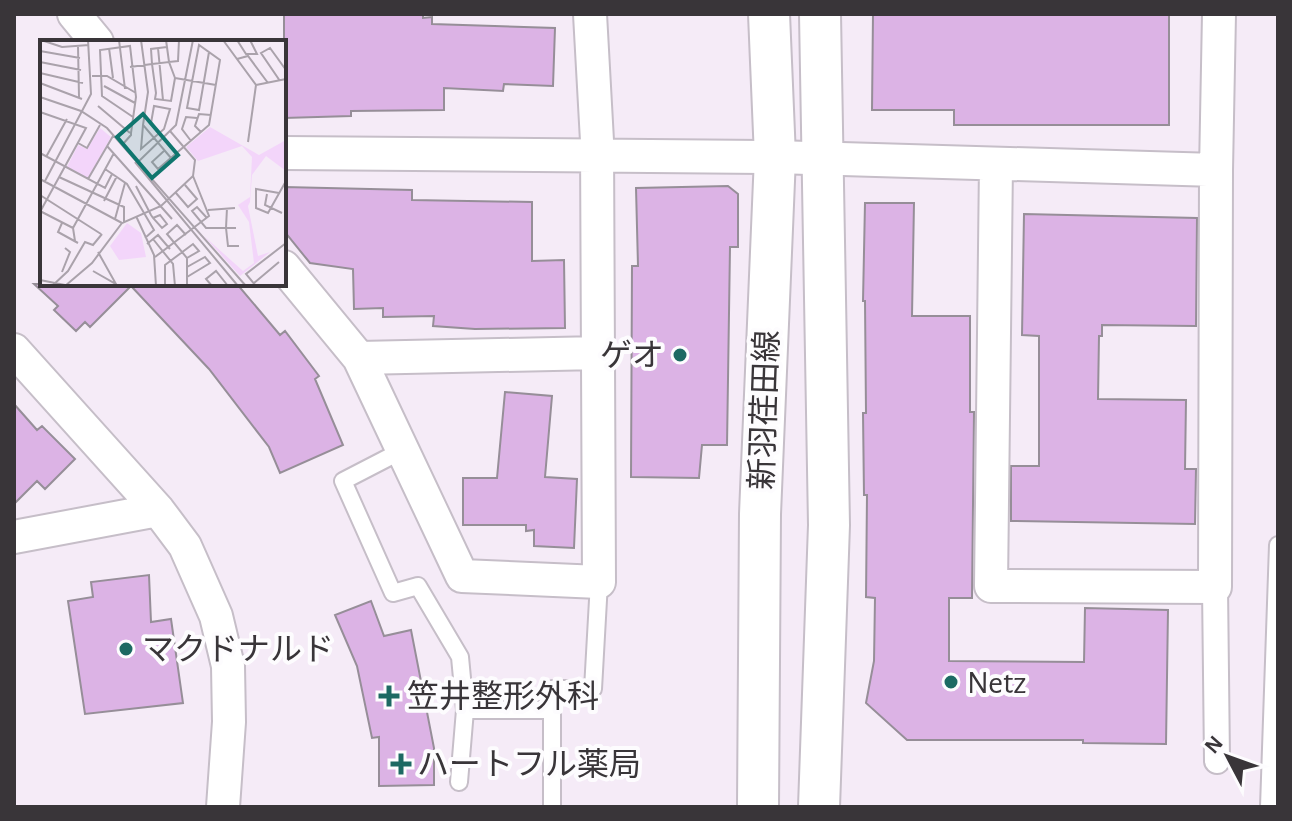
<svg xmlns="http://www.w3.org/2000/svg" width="1292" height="821" font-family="'Alegreya Sans','Noto Sans JP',sans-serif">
	<rect width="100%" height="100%" fill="#f5ebf7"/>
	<path fill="#dcb3e5" stroke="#968e98" stroke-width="2" d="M 284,14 L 423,14 L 423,18 L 432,17 L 432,24 L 555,28 L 553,86 L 504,84 L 503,91 L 444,88 L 444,110 L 351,111 L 351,116 L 284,118 Z
		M 873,14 L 1169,14 L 1169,125 L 954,125 L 954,110 L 872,110 Z
		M 728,186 L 738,194 L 738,247 L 730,247 L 727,445 L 702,445 L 699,478 L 631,477 L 632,266 L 638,266 L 636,188 Z
		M 284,187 L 412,190 L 412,200 L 532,202 L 532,261 L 564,260 L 565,328 L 475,329 L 433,326 L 434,316 L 383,317 L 383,308 L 354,309 L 353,269 L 310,263 L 284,231 Z
		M 865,203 L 914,203 L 912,316 L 970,316 L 970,412 L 974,412 L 972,598 L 949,598 L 949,661 L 1084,662 L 1085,608 L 1168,610 L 1166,744 L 1083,743 L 1083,740 L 907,740 L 866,703 L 874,661 L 875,598 L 866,597 L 867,495 L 864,495 L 863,413 L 866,413 L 865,301 L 863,301 Z
		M 1024,214 L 1197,218 L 1196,326 L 1102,325 L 1102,336 L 1099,336 L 1098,399 L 1186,400 L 1185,469 L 1196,469 L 1195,524 L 1011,521 L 1011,466 L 1039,466 L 1039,336 L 1022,335 Z
		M 34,284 L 237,284 L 280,335 L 285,331 L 319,376 L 315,379 L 343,445 L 280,473 L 269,447 L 209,369 L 131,286 L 90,327 L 85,322 L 76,331 L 54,310 L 58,306 Z
		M 505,392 L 552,396 L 545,477 L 577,479 L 574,548 L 534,546 L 534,530 L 526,531 L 526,525 L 463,525 L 463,478 L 497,478 Z
		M 14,404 L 37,430 L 42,426 L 75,459 L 45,489 L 37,481 L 14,504 Z
		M 149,575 L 151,622 L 171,619 L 183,703 L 85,714 L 68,601 L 93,597 L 91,582 Z
		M 371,601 L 384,636 L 411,630 L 434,748 L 434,785 L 379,786 L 379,737 L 372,738 L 357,666 L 335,615 Z"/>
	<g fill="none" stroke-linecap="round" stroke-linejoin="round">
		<defs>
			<path id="service" d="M 403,450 L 343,481 L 393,593 L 418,586 L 460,657 L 465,710 L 459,782
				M 465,710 L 552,710
				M 552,807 L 552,689 L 593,689 L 599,582
				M 1269,807 L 1278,545"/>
			<path id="pedestrian" d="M 1215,587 L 1217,761"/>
			<path id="minor" d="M 74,14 L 97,42
				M 284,153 L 775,157 L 1216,170
				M 996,164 L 991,586 L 1215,587 L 1216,170 L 1219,14
				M 284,267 L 359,358 L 462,576 L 599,582 L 597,141 L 590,14
				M 14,350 L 158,510 L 185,546 L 216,616 L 228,666 L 229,722 L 223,807
				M 359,358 L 599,353
				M 14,537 L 158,510"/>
			<path id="tertiary" d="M 758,807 L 760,514 L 775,157 L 769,14
				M 819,807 L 829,525 L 820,14"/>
		</defs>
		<use href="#service" stroke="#c6bec8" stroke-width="20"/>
		<use href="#pedestrian" stroke="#c6bec8" stroke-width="28"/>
		<use href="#minor" stroke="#c6bec8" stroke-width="36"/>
		<use href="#tertiary" stroke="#c6bec8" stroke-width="44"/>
		<use href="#service" stroke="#fff" stroke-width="16"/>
		<use href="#pedestrian" stroke="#fff" stroke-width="24"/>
		<use href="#minor" stroke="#fff" stroke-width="32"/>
		<use href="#tertiary" stroke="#fff" stroke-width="40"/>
	</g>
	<g fill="#1d6963" stroke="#fdfcfe" stroke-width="3">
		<circle cx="680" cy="355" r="8"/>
		<circle cx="126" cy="649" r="8"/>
		<circle cx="951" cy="682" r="8"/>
		<path d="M385 684h8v8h8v8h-8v8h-8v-8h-8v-8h8z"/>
		<path d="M397 752h8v8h8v8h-8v8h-8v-8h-8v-8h8z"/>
	</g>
	<g text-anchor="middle" stroke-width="8" stroke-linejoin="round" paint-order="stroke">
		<g font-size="32" fill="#393539" stroke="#fdfcfe" text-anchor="start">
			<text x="664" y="366" text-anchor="end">ゲオ</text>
			<text x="142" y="660">マクドナルド</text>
			<text x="967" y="693">Netz</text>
			<text x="407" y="707">笠井整形外科</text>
			<text x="417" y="775">ハートフル薬局</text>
		</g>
		<g font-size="32" fill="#393539" stroke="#fdfcfe">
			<text transform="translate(764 410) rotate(-88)" y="11">新羽荏田線</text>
		</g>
	</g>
	<g transform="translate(40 40)">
		<rect width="246" height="246" fill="#f5ebf7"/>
		<path d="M 170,87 L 219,115 L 246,100 L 246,131 L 226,116 L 212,135 L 210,162 L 208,166 L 218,216 L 230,212 L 200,236 L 164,196 L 203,231 L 214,223 L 209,182 L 198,165 L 210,157 L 212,117 L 202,106 L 158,121 L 146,107 ZM 60,88 L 71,97 L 48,138 L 27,127 L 38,105 L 47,109 ZM 87,183 L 101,193 L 106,217 L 79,220 L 70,206 Z" fill="#f3d5fa"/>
		<path fill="none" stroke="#aaa2ab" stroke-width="2" d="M 1,0 L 22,7 L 49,5M 79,0 L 85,49M 101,0 L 108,52 L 103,85 L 131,118M 126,0 L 129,22 L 138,21 L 139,0M 183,0 L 216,45 L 208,102M 197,0 L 206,14 L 217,14 L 210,0M 38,6 L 39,57M 69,8 L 73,38M 118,8 L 123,60M 0,11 L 40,18M 197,19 L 208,16 L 228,43M 0,22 L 41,30M 90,27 L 112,24 L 129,22 L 135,38 L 131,61 L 115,59 L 116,53 L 112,24 L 111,9 L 127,7M 0,33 L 43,43M 52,36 L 67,36 L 96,53M 135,38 L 176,45M 240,41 L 221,13 L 230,8 L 246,30M 0,43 L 42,59M 216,45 L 246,39M 64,46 L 95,63M 0,57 L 41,71 L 67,88 L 206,246M 58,66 L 90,93M 0,72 L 46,88 L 0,172M 103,85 L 101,109 L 124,89 L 130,69 L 114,66 L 111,83 L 119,93M 161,92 L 155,86 L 159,74 L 171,75M 151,101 L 142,89 L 146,77 L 157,78M 38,103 L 47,108 L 60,85M 83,104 L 91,95 L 91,93 L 96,57 L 90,6 L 60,10 L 62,56 L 93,77M 67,106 L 132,179M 125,110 L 112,122 L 118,129 L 169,85 L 180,20 L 159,5 L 147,68 L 159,70 L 169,12M 0,113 L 65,148 L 72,134M 6,117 L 27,79M 95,122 L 198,246M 97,123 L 136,85 L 153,0M 65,129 L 87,144 L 114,190 L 105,198M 19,137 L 84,167 L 84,182M 0,139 L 82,183M 48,139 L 73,96M 5,141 L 51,54 L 48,0M 96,146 L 111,175 L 113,178 L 122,188 L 127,184 L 120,175 L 113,178M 136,153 L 148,167 L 157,159 L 145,145M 239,153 L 216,149 L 216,168 L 228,173 L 246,141M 227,154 L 225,165 L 242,173M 0,155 L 61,194M 64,161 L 77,136M 187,168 L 186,188 L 196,188M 168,170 L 195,168M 0,171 L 33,188M 96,176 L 114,215 L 116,246M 167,178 L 157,167 L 152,171 L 166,188 L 186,188 L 188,206 L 199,206M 75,179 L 85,143M 22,183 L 18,192 L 38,203M 146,195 L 137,185 L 127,194 L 147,218 L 147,246M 113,199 L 133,224 L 135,246M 35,201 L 33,188 L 74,113M 107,204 L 118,195 L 130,209M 115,217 L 169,176 L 153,136M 147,227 L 165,217 L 170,223 L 147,237M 53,231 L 76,244 L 58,212M 22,232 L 30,212 L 25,208M 0,240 L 25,245M 214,243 L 239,222M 12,246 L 28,231 L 45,202 L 53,205 L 62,194M 25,246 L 52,223 L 82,183 L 121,166 L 153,136 L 155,120 L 130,91M 125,246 L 125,225 L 153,204 L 159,211 L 147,218M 172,246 L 166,239 L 176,231 L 188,246M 216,246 L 206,234 L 246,203"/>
		<path fill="#0f766e" fill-opacity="0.15" stroke="#0f766e" stroke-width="4" d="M 103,74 L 138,115 L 112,138 L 77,97 Z"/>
		<rect width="246" height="246" fill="none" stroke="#393539" stroke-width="4"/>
	</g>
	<rect width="1292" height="821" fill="none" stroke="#393539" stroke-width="32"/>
	<g transform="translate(1228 757) rotate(311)" stroke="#fdfcfe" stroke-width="6" paint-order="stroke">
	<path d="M0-6L14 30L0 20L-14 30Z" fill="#393539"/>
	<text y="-12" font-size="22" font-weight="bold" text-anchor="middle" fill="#393539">N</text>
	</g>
</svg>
